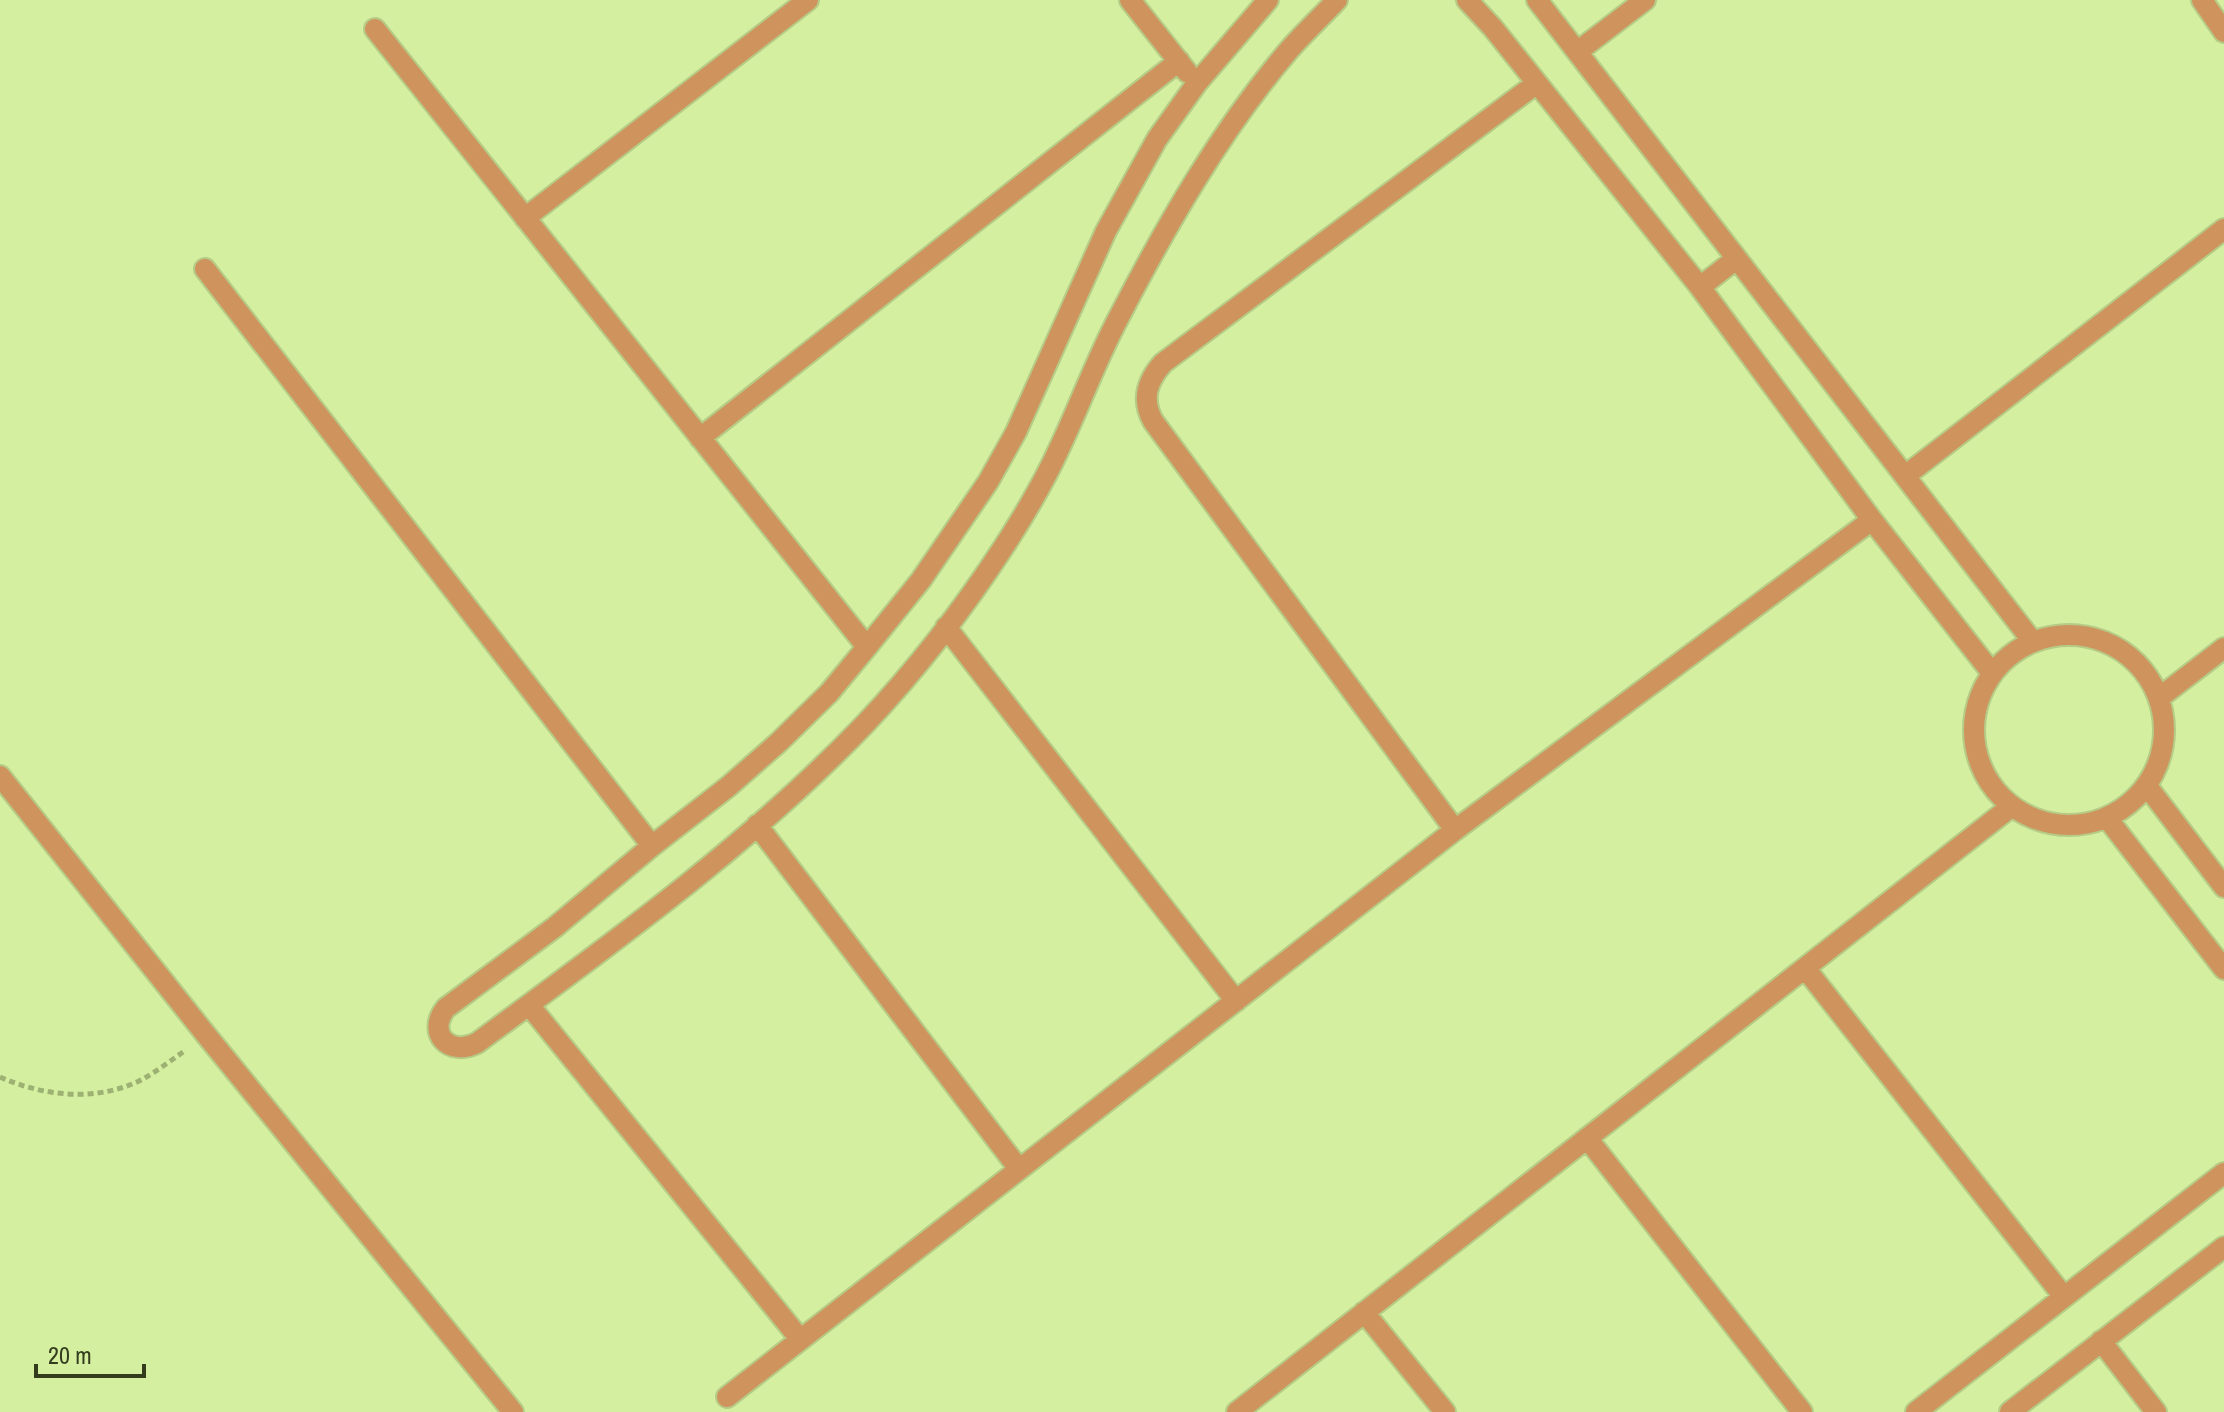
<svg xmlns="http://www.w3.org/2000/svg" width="2224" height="1412" font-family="'Archivo Narrow',sans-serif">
	<rect width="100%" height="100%" fill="#d5efa0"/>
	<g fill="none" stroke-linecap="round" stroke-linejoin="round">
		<defs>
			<path id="minor" d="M 1130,0 L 1187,72
				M 1268,0 L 1197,83 L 1157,139 L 1106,231 L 1016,432 L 988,482 L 921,580 L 867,647 L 829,693 L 779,742 L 729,786 L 652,846 L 555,927 L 446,1008 C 426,1033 449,1057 477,1043 C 611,944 749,845 865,724 C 917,669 964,608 1005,545 C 1025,514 1044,482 1059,449 C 1080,405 1096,360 1119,317 C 1167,224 1221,130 1289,50 C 1304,33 1321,17 1337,0
				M 1467,0 L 1493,28 L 1700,287 L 1872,520 L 1992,673
				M 1537,0 L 2033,642
				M 2202,0 L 2224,32
				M 375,29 L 867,647
				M 1577,52 L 1645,0
				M 525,218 L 808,0
				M 205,269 L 652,846
				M 1700,287 L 1736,259
				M 700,438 L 1179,61
				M 1905,476 L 2224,229
				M 946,627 L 1236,1001
				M1974 730a95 95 0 1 1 190 0a95 95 0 1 1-190 0Z
				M 2159,698 L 2224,648
				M 0,776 L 207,1036 L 513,1412
				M 2147,786 L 2224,887
				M 2107,818 L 2224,969
				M 757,825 L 1019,1169
				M 1455,830 L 1153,421 C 1141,399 1147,381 1163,363 L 1537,83
				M 1805,968 L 2064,1297
				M 529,1005 L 800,1339
				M 1587,1138 L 1802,1412
				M 1364,1312 L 1445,1412
				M 2101,1341 L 2156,1412
				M 727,1397 L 1455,830 L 1872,520
				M 1237,1412 L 2012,806
				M 1916,1412 L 2224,1173
				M 2010,1412 L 2224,1247"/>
		</defs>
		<use href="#minor" stroke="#b5cb86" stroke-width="24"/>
		<path stroke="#9cb172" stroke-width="5" stroke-dasharray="6 4" stroke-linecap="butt" d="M 0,1077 C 43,1096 95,1102 139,1081 C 155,1073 171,1060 186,1050"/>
		<use href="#minor" stroke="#cf945e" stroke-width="20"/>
	</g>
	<path d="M36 1364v12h108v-12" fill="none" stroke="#333d1d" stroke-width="4"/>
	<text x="48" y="1364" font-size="24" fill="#333d1d" stroke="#d5efa0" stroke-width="6" paint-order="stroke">20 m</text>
</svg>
